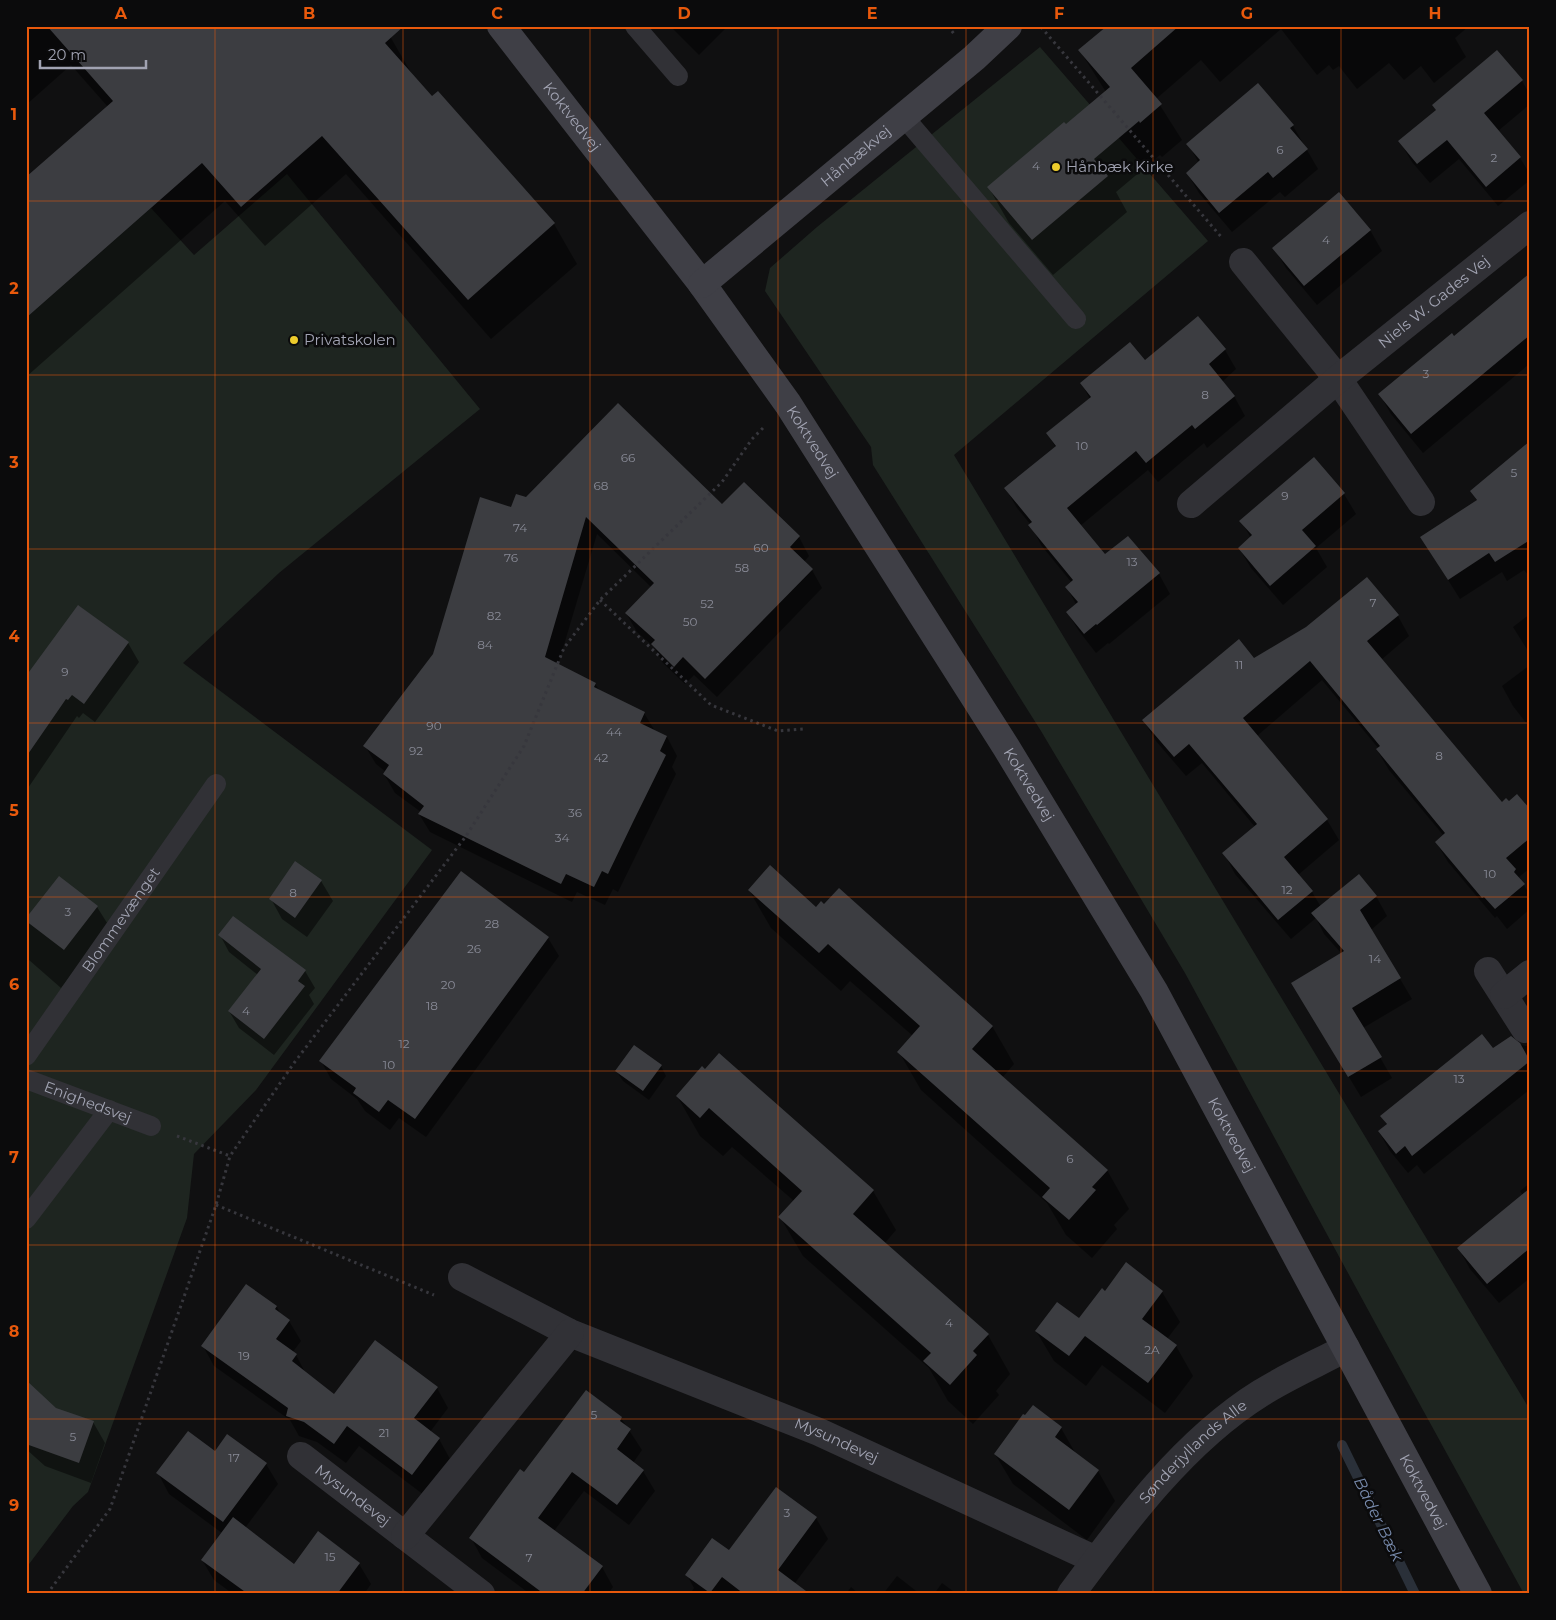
<svg xmlns="http://www.w3.org/2000/svg" width="1556" height="1620" font-family="Montserrat,sans-serif">
	<rect width="100%" height="100%" fill="#101011"/>
	<path fill="#1e2520" d="M 1040,47 L 1208,241 L 954,455 L 1530,1410 L 1530,1594 L 1524,1594 L 1379,1330 L 1185,973 L 1041,731 L 873,465 L 871,447 L 765,291 L 770,268 L 817,227 Z
		M 287,174 L 480,409 L 279,573 L 183,663 L 432,850 L 256,1090 L 194,1154 L 187,1218 L 88,1492 L 73,1506 L 26,1568 L 26,318 L 151,208 L 194,255 Z"/>
	<path fill="#0007" d="M 26,26 L 380,26 L 391,38 L 413,76 L 432,97 L 438,92 L 554,224 L 577,264 L 491,339 L 346,174 L 265,246 L 225,201 L 26,377 L 26,179 L 108,107 L 71,65 L 26,105 Z
		M 670,26 L 728,26 L 699,55 Z
		M 1108,26 L 1469,26 L 1455,38 L 1466,57 L 1434,83 L 1421,66 L 1404,80 L 1389,63 L 1357,89 L 1339,66 L 1333,70 L 1329,65 L 1317,75 L 1281,29 L 1220,82 L 1201,60 L 1156,99 L 1182,140 L 1162,157 L 1160,155 L 1116,192 L 1127,212 L 1053,275 L 1009,223 L 989,188 L 1106,92 L 1080,51 Z
		M 1497,52 L 1522,81 L 1530,95 L 1530,104 L 1498,131 L 1520,158 L 1530,174 L 1530,180 L 1498,206 L 1459,159 L 1430,183 L 1412,162 L 1400,142 L 1437,111 Z
		M 1293,126 L 1318,169 L 1285,197 L 1280,192 L 1232,232 L 1199,193 L 1187,173 L 1199,163 L 1188,144 Z
		M 1370,230 L 1382,251 L 1317,305 L 1286,268 L 1274,248 Z
		M 1530,275 L 1530,367 L 1528,365 L 1423,453 L 1391,414 L 1380,395 L 1454,338 Z
		M 1198,318 L 1225,350 L 1236,369 L 1222,382 L 1234,396 L 1245,416 L 1207,448 L 1204,443 L 1158,482 L 1148,470 L 1080,526 L 1105,556 L 1128,537 L 1159,574 L 1170,594 L 1109,644 L 1108,643 L 1096,653 L 1079,631 L 1067,612 L 1076,604 L 1067,588 L 1072,583 L 1041,545 L 1031,525 L 1017,508 L 1006,489 L 1056,448 L 1048,434 L 1090,399 L 1081,383 L 1145,362 Z
		M 1530,442 L 1530,577 L 1524,570 L 1507,581 L 1502,572 L 1460,599 L 1421,537 L 1477,501 L 1471,491 Z
		M 1344,494 L 1356,514 L 1316,548 L 1327,567 L 1283,605 L 1251,568 L 1239,548 L 1251,538 L 1241,521 Z
		M 526,499 L 722,506 L 799,537 L 809,556 L 804,562 L 812,570 L 822,588 L 717,697 L 694,675 L 685,684 L 663,663 L 654,647 L 637,632 L 626,613 L 651,587 L 597,534 L 558,665 L 595,684 L 600,691 L 644,713 L 655,731 L 667,737 L 677,756 L 672,767 L 676,774 L 643,841 L 618,892 L 613,889 L 605,905 L 577,892 L 572,902 L 430,832 L 419,814 L 421,812 L 395,793 L 384,774 L 386,772 L 376,764 L 365,746 L 434,654 L 512,508 Z
		M 1367,579 L 1398,616 L 1409,636 L 1381,660 L 1502,803 L 1530,811 L 1530,868 L 1519,877 L 1530,895 L 1530,909 L 1507,929 L 1497,916 L 1495,918 L 1448,862 L 1436,842 L 1444,836 L 1389,770 L 1377,750 L 1379,749 L 1322,680 L 1257,736 L 1327,820 L 1339,840 L 1298,875 L 1312,892 L 1321,907 L 1376,896 L 1387,916 L 1371,930 L 1412,999 L 1363,1028 L 1392,1078 L 1361,1097 L 1304,1003 L 1342,954 L 1324,934 L 1316,918 L 1291,939 L 1235,874 L 1224,853 L 1255,827 L 1202,763 L 1186,776 L 1156,741 L 1144,721 L 1254,660 L 1307,628 Z
		M 79,606 L 128,643 L 139,662 L 95,722 L 83,713 L 79,718 L 77,716 L 26,791 L 26,679 Z
		M 1530,614 L 1530,654 L 1513,627 Z
		M 1530,665 L 1530,728 L 1513,706 L 1502,686 Z
		M 461,873 L 548,938 L 559,956 L 426,1137 L 399,1118 L 390,1130 L 365,1111 L 357,1099 L 331,1079 L 321,1061 Z
		M 321,881 L 333,901 L 307,937 L 282,919 L 271,899 Z
		M 749,890 L 817,909 L 992,1026 L 1014,1064 L 1002,1078 L 1107,1170 L 1129,1209 L 1114,1225 L 1117,1229 L 1092,1258 L 1066,1235 L 1047,1203 L 921,1090 L 899,1052 L 913,1036 L 850,981 L 841,991 L 771,928 Z
		M 97,907 L 109,926 L 61,988 L 29,960 L 26,964 L 26,914 L 29,916 Z
		M 220,935 L 305,971 L 315,988 L 309,995 L 314,1004 L 274,1055 L 239,1028 L 229,1011 L 258,975 L 229,952 Z
		M 1518,1044 L 1526,1046 L 1530,1045 L 1530,1094 L 1528,1091 L 1424,1174 L 1417,1165 L 1408,1173 L 1390,1151 L 1379,1132 L 1387,1125 L 1382,1116 L 1492,1050 Z
		M 720,1055 L 873,1191 L 896,1230 L 885,1243 L 988,1335 L 1010,1374 L 996,1391 L 999,1395 L 973,1424 L 948,1401 L 929,1368 L 803,1256 L 780,1217 L 794,1201 L 732,1147 L 723,1156 L 700,1136 L 677,1096 L 705,1071 Z
		M 661,1066 L 666,1076 L 649,1100 L 623,1081 L 617,1072 Z
		M 1530,1183 L 1530,1278 L 1499,1303 L 1470,1269 L 1459,1249 L 1523,1195 L 1520,1191 Z
		M 246,1286 L 277,1307 L 281,1315 L 289,1321 L 301,1341 L 292,1353 L 296,1355 L 306,1374 L 335,1396 L 437,1388 L 448,1408 L 430,1432 L 439,1439 L 450,1459 L 424,1495 L 359,1446 L 346,1463 L 317,1442 L 299,1436 L 290,1420 L 214,1366 L 203,1346 Z
		M 1162,1292 L 1180,1322 L 1167,1339 L 1176,1346 L 1193,1376 L 1165,1413 L 1102,1365 L 1086,1386 L 1054,1361 L 1036,1331 L 1079,1320 L 1105,1293 Z
		M 26,1382 L 55,1409 L 93,1422 L 105,1443 L 91,1483 L 45,1466 L 26,1449 Z
		M 1033,1407 L 1061,1428 L 1077,1456 L 1098,1471 L 1115,1501 L 1087,1540 L 1013,1484 L 995,1454 Z
		M 621,1418 L 642,1450 L 633,1463 L 643,1471 L 655,1491 L 629,1525 L 584,1491 L 554,1531 L 602,1567 L 613,1587 L 608,1594 L 530,1594 L 482,1558 L 471,1538 L 524,1474 Z
		M 216,1453 L 266,1464 L 278,1484 L 245,1528 L 294,1566 L 359,1564 L 371,1584 L 364,1594 L 233,1594 L 214,1580 L 202,1560 L 222,1533 L 169,1494 L 158,1473 Z
		M 816,1518 L 828,1539 L 792,1587 L 796,1594 L 690,1594 L 694,1588 L 687,1575 L 729,1552 Z
		M 897,1576 L 920,1594 L 883,1594 Z
		M 942,1583 L 957,1594 L 934,1594 Z
		M 851,1587 L 859,1594 L 846,1594 Z
		M 112,1590 L 117,1594 L 110,1594 Z"/>
	<g fill="none" stroke-linecap="round" stroke-linejoin="round">
		<path stroke="#2a3039" stroke-width="10" d="M 1342,1445 L 1415,1594"/>
	</g>
	<path fill="#3c3d41" d="M 47,26 L 404,26 L 385,43 L 432,96 L 438,91 L 555,223 L 468,300 L 322,136 L 241,207 L 202,163 L 26,318 L 26,177 L 113,101 Z
		M 1107,26 L 1179,26 L 1131,68 L 1162,104 L 1140,123 L 1139,121 L 1094,159 L 1108,176 L 1032,240 L 987,187 L 1064,122 L 1066,124 L 1110,87 L 1078,50 Z
		M 1497,50 L 1523,80 L 1484,113 L 1521,157 L 1486,187 L 1447,140 L 1417,164 L 1398,141 L 1436,110 L 1432,105 Z
		M 1258,83 L 1294,125 L 1290,128 L 1308,149 L 1273,178 L 1268,172 L 1219,213 L 1186,173 L 1200,160 L 1186,144 Z
		M 1339,192 L 1371,230 L 1304,286 L 1272,248 Z
		M 1530,273 L 1530,335 L 1411,434 L 1378,394 L 1452,333 L 1454,336 Z
		M 1198,316 L 1226,349 L 1209,364 L 1235,396 L 1195,429 L 1192,425 L 1146,463 L 1136,451 L 1067,508 L 1105,554 L 1128,536 L 1160,573 L 1097,625 L 1096,624 L 1084,634 L 1066,612 L 1078,602 L 1065,587 L 1073,580 L 1028,525 L 1032,522 L 1004,488 L 1056,446 L 1046,433 L 1091,397 L 1080,383 L 1130,342 L 1145,360 Z
		M 618,403 L 722,504 L 744,482 L 800,536 L 790,547 L 813,569 L 705,679 L 683,657 L 674,667 L 651,644 L 655,640 L 625,613 L 654,583 L 586,517 L 545,657 L 596,683 L 594,687 L 645,712 L 640,723 L 667,736 L 660,751 L 666,755 L 633,822 L 608,874 L 602,871 L 594,887 L 566,874 L 561,884 L 418,814 L 424,806 L 383,774 L 389,765 L 363,746 L 433,654 L 480,497 L 511,507 L 516,494 L 526,497 Z
		M 1530,441 L 1530,540 L 1495,562 L 1489,553 L 1448,580 L 1420,537 L 1477,500 L 1470,491 Z
		M 1314,457 L 1345,493 L 1302,530 L 1316,546 L 1270,586 L 1238,548 L 1252,535 L 1239,521 Z
		M 1367,577 L 1399,615 L 1367,641 L 1502,802 L 1506,798 L 1509,801 L 1517,794 L 1530,809 L 1530,838 L 1506,858 L 1516,869 L 1514,872 L 1525,884 L 1495,909 L 1484,897 L 1482,898 L 1435,842 L 1445,833 L 1376,749 L 1380,746 L 1310,661 L 1243,718 L 1328,819 L 1284,857 L 1313,891 L 1278,920 L 1222,853 L 1257,824 L 1189,744 L 1174,757 L 1142,720 L 1239,639 L 1254,658 L 1306,627 Z
		M 78,605 L 129,642 L 84,704 L 72,695 L 68,700 L 66,699 L 26,757 L 26,676 Z
		M 295,861 L 322,880 L 295,918 L 269,899 Z
		M 770,865 L 816,907 L 821,901 L 824,904 L 839,888 L 993,1026 L 972,1049 L 1108,1170 L 1092,1187 L 1096,1190 L 1069,1220 L 1042,1197 L 1050,1188 L 897,1052 L 920,1026 L 828,944 L 819,953 L 748,890 Z
		M 461,871 L 549,937 L 415,1119 L 388,1100 L 379,1112 L 353,1093 L 356,1088 L 319,1061 Z
		M 1359,874 L 1377,896 L 1360,910 L 1401,978 L 1352,1008 L 1382,1057 L 1348,1077 L 1291,983 L 1344,951 L 1311,913 Z
		M 59,876 L 98,906 L 64,950 L 26,921 L 26,918 Z
		M 233,916 L 306,970 L 298,981 L 305,986 L 264,1039 L 228,1011 L 261,969 L 218,935 Z
		M 1482,1034 L 1493,1048 L 1511,1036 L 1520,1043 L 1530,1061 L 1412,1156 L 1405,1146 L 1396,1154 L 1378,1131 L 1387,1124 L 1380,1116 Z
		M 634,1045 L 662,1065 L 643,1091 L 615,1071 Z
		M 719,1053 L 874,1190 L 853,1214 L 989,1334 L 973,1351 L 977,1355 L 950,1385 L 923,1361 L 931,1353 L 778,1217 L 802,1191 L 709,1108 L 700,1118 L 676,1096 L 702,1066 L 705,1069 Z
		M 1530,1188 L 1530,1248 L 1487,1284 L 1457,1248 Z
		M 1126,1262 L 1163,1291 L 1142,1319 L 1177,1345 L 1148,1383 L 1085,1336 L 1069,1356 L 1035,1331 L 1057,1302 L 1079,1318 L 1102,1288 L 1105,1291 Z
		M 246,1284 L 277,1306 L 275,1309 L 290,1320 L 276,1339 L 297,1354 L 292,1361 L 334,1394 L 375,1340 L 438,1387 L 414,1418 L 440,1438 L 412,1475 L 347,1426 L 334,1444 L 304,1422 L 286,1416 L 288,1408 L 201,1346 Z
		M 26,1380 L 56,1408 L 94,1421 L 79,1463 L 26,1444 Z
		M 586,1390 L 622,1417 L 620,1421 L 631,1429 L 617,1449 L 644,1470 L 617,1505 L 572,1472 L 538,1518 L 603,1566 L 582,1594 L 544,1594 L 469,1538 L 520,1469 L 524,1472 Z
		M 1033,1405 L 1062,1427 L 1055,1437 L 1099,1470 L 1069,1510 L 994,1454 L 1023,1414 L 1025,1415 Z
		M 188,1431 L 215,1451 L 227,1434 L 267,1463 L 223,1522 L 156,1473 Z
		M 776,1487 L 817,1517 L 778,1570 L 810,1594 L 744,1594 L 722,1577 L 710,1593 L 685,1575 L 712,1538 L 729,1550 Z
		M 233,1517 L 294,1564 L 318,1531 L 360,1563 L 337,1594 L 248,1594 L 201,1560 Z"/>
	<g fill="none" stroke-linecap="round" stroke-linejoin="round">
		<path stroke="#37373d" stroke-width="3" stroke-dasharray="2.5 4" stroke-linecap="butt" d="M 948,26 L 954,34
			M 1041,27 L 1223,239
			M 600,600 L 711,705 L 778,731 L 803,729
			M 177,1136 L 230,1156
			M 216,1205 L 434,1295
			M 47,1594 L 110,1509 L 216,1205 L 230,1156 L 294,1063 L 466,836 L 524,746 L 564,648 L 600,600 L 722,482 L 752,439 L 764,427"/>
		<g stroke="#313136" stroke-width="20">
			<path d="M 635,26 L 678,76"/>
			<path d="M 903,116 L 1076,319"/>
			<path id="s1" d="M 26,1056 L 216,784"/>
			<path id="s2" d="M 26,1079 L 151,1126"/>
			<path d="M 26,1219 L 109,1110"/>
		</g>
		<g stroke="#313136" stroke-width="28">
			<path d="M 1243,262 L 1338,379 L 1421,502"/>
			<path id="s3" d="M 1191,504 L 1338,379 L 1530,225"/>
			<path d="M 1488,971 L 1525,1029"/>
			<path d="M 1504,995 L 1530,974"/>
			<path id="s4" d="M 462,1277 L 570,1333 L 819,1432 L 1096,1560"/>
			<path id="s5" d="M 301,1456 L 481,1594"/>
			<path d="M 405,1536 L 570,1333"/>
			<path id="s6" d="M 1071,1594 C 1125,1521 1184,1441 1261,1393 C 1288,1376 1318,1363 1346,1348"/>
		</g>
		<g stroke="#3f3f46" stroke-width="28">
			<path id="s7" d="M 501,26 L 702,284 L 788,404 L 1006,747 L 1154,991 L 1478,1594"/>
			<path id="s8" d="M 702,284 L 974,58 L 1008,26"/>
		</g>
	</g>
	<path fill="none" stroke="#e8590c" stroke-width="1" stroke-opacity="0.55" d="M 215,26 L 215,1594M 403,26 L 403,1594M 590,26 L 590,1594M 778,26 L 778,1594M 966,26 L 966,1594M 1153,26 L 1153,1594M 1341,26 L 1341,1594M 26,201 L 1530,201M 26,375 L 1530,375M 26,549 L 1530,549M 26,723 L 1530,723M 26,897 L 1530,897M 26,1071 L 1530,1071M 26,1245 L 1530,1245M 26,1419 L 1530,1419"/>
	<g fill="#edcc2c" stroke="#0b0b0c" stroke-width="2">
		<circle cx="1056" cy="167" r="5"/>
		<circle cx="294" cy="340" r="5"/>
	</g>
	<g text-anchor="middle" stroke-width="5" stroke-linejoin="round" paint-order="stroke">
		<g font-size="12" fill="#888a96">
			<text x="1280" y="154">6</text>
			<text x="1494" y="162">2</text>
			<text x="1036" y="170">4</text>
			<text x="1326" y="244">4</text>
			<text x="1426" y="378">3</text>
			<text x="1205" y="399">8</text>
			<text x="1082" y="450">10</text>
			<text x="628" y="462">66</text>
			<text x="1514" y="477">5</text>
			<text x="601" y="490">68</text>
			<text x="1285" y="500">9</text>
			<text x="520" y="532">74</text>
			<text x="761" y="552">60</text>
			<text x="511" y="562">76</text>
			<text x="1132" y="566">13</text>
			<text x="742" y="572">58</text>
			<text x="1373" y="607">7</text>
			<text x="707" y="608">52</text>
			<text x="494" y="620">82</text>
			<text x="690" y="626">50</text>
			<text x="485" y="649">84</text>
			<text x="1239" y="669">11</text>
			<text x="65" y="676">9</text>
			<text x="434" y="730">90</text>
			<text x="614" y="736">44</text>
			<text x="416" y="755">92</text>
			<text x="1439" y="760">8</text>
			<text x="601" y="762">42</text>
			<text x="575" y="817">36</text>
			<text x="562" y="842">34</text>
			<text x="1490" y="878">10</text>
			<text x="1287" y="894">12</text>
			<text x="293" y="897">8</text>
			<text x="68" y="916">3</text>
			<text x="492" y="928">28</text>
			<text x="474" y="953">26</text>
			<text x="1375" y="963">14</text>
			<text x="448" y="989">20</text>
			<text x="432" y="1010">18</text>
			<text x="246" y="1015">4</text>
			<text x="404" y="1048">12</text>
			<text x="389" y="1069">10</text>
			<text x="1459" y="1083">13</text>
			<text x="1070" y="1163">6</text>
			<text x="949" y="1327">4</text>
			<text x="1152" y="1354">2A</text>
			<text x="244" y="1360">19</text>
			<text x="594" y="1419">5</text>
			<text x="384" y="1437">21</text>
			<text x="73" y="1441">5</text>
			<text x="234" y="1462">17</text>
			<text x="787" y="1517">3</text>
			<text x="330" y="1561">15</text>
			<text x="529" y="1562">7</text>
		</g>
		<g font-size="15" fill="#a1a3b2" stroke="#0b0b0c">
			<text dy="5" stroke="none"><textPath href="#s7" startOffset="115">Koktvedvej</textPath></text>
			<text dy="5" stroke="none"><textPath href="#s8" startOffset="200">Hånbækvej</textPath></text>
			<text dy="5" stroke="none"><textPath href="#s3" startOffset="316">Niels W. Gades Vej</textPath></text>
			<text dy="5" stroke="none"><textPath href="#s7" startOffset="520">Koktvedvej</textPath></text>
			<text dy="5" stroke="none"><textPath href="#s7" startOffset="925">Koktvedvej</textPath></text>
			<text dy="5" stroke="none"><textPath href="#s1" startOffset="166">Blommevænget</textPath></text>
			<text dy="5" stroke="none"><textPath href="#s2" startOffset="66">Enighedsvej</textPath></text>
			<text dy="5" stroke="none"><textPath href="#s7" startOffset="1330">Koktvedvej</textPath></text>
			<text dy="5" stroke="none"><textPath href="#s4" startOffset="409">Mysundevej</textPath></text>
			<text dy="5" stroke="none"><textPath href="#s6" startOffset="188">Sønderjyllands Alle</textPath></text>
			<text dy="5" stroke="none"><textPath href="#s7" startOffset="1735">Koktvedvej</textPath></text>
			<text dy="5" stroke="none"><textPath href="#s5" startOffset="65">Mysundevej</textPath></text>
		</g>
		<g font-size="15" fill="#a1a3b2" stroke="#0b0b0c" text-anchor="start">
			<text x="1066" y="172">Hånbæk Kirke</text>
			<text x="304" y="345">Privatskolen</text>
		</g>
		<g font-size="16" font-style="italic" fill="#788bad" stroke="#0b0b0c">
			<text transform="translate(1379 1519) rotate(64)" y="6">Båder Bæk</text>
		</g>
	</g>
	<rect width="1556" height="1620" fill="none" stroke="#0b0b0c" stroke-width="55"/>
	<path d="M40 60v8h106v-8" fill="none" stroke="#a1a3b2" stroke-width="2.5"/>
	<text x="48" y="60" font-size="15" fill="#a1a3b2" stroke="#0b0b0c" stroke-width="4" paint-order="stroke">20 m</text>
	<rect x="28" y="28" width="1500" height="1564" fill="none" stroke="#e8590c" stroke-width="2"/>
	<g font-size="16" text-anchor="middle" font-weight="bold" fill="#e8590c">
		<text x="121" y="19">A</text>
		<text x="309" y="19">B</text>
		<text x="497" y="19">C</text>
		<text x="684" y="19">D</text>
		<text x="872" y="19">E</text>
		<text x="1059" y="19">F</text>
		<text x="1247" y="19">G</text>
		<text x="1435" y="19">H</text>
		<text x="14" y="120">1</text>
		<text x="14" y="294">2</text>
		<text x="14" y="468">3</text>
		<text x="14" y="642">4</text>
		<text x="14" y="816">5</text>
		<text x="14" y="990">6</text>
		<text x="14" y="1163">7</text>
		<text x="14" y="1337">8</text>
		<text x="14" y="1511">9</text>
	</g>
</svg>
